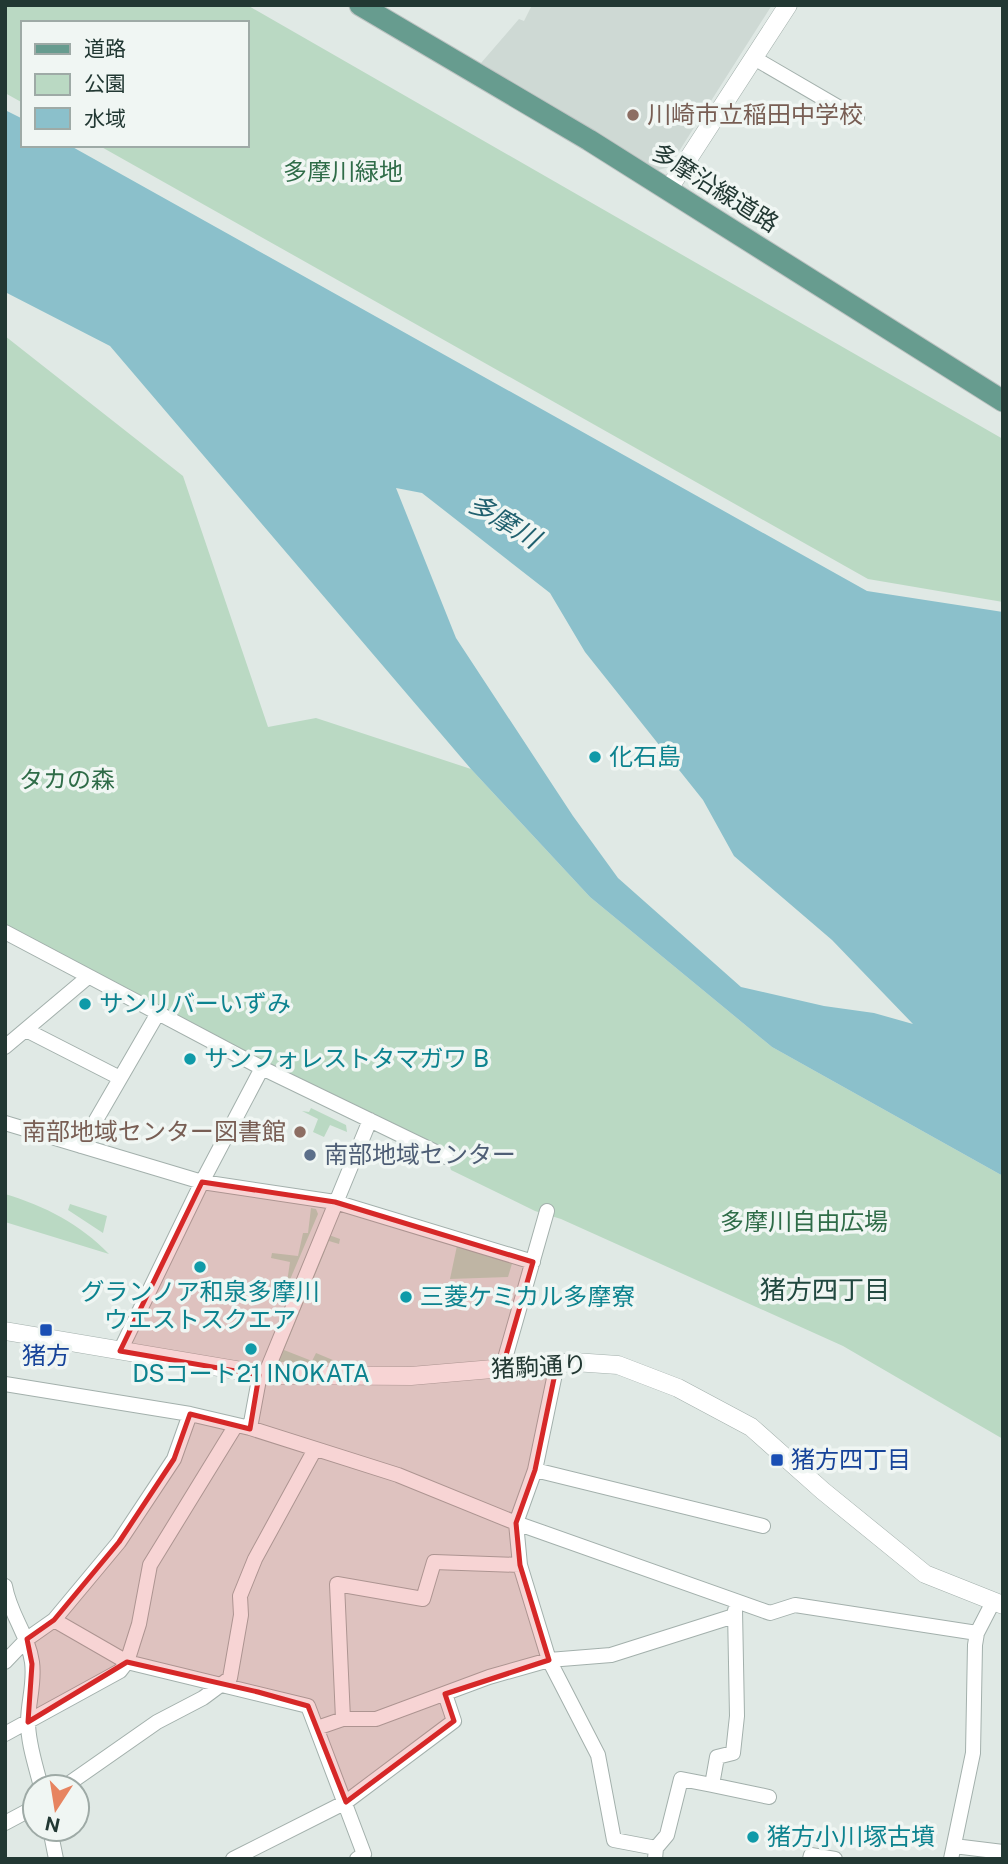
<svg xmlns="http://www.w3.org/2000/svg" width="1008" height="1864" font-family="'Public Sans','Noto Sans JP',sans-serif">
	<rect width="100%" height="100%" fill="#e0e9e5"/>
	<path fill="#ced9d4" d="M 532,5 L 772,5 L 669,167 L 655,171 L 481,63 L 519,19 L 524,21 Z"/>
	<path fill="#bad9c3" d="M 5,5 L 247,5 L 1003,439 L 1003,602 L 868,579 L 98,145 L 247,145 L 247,23 L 23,23 L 23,103 L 5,93 Z
		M 5,336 L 183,476 L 268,727 L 316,718 L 471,769 L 590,897 L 772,1047 L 1003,1176 L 1003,1439 L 843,1346 L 561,1219 L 535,1211 L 451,1170 L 446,1154 L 295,1081 L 5,927 Z
		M 311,1108 L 346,1125 L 347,1132 L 330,1125 L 324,1137 L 313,1132 L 318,1119 L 302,1111 L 309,1112 Z
		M 5,1194 C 45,1206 80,1224 109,1254 L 5,1222 Z
		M 70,1204 L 107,1216 L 103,1233 L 68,1210 Z
		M 311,1208 L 316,1209 L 318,1214 L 286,1289 L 290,1262 L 271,1258 L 272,1253 L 298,1256 L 303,1233 L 308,1233 Z
		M 329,1235 L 340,1239 L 339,1244 L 329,1241 L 284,1350 L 312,1361 L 316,1353 L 340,1363 L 277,1362 Z
		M 458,1241 L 514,1257 L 508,1277 L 450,1279 Z"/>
	<path fill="#8bc0cb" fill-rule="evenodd" d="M 5,110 L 23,119 L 23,145 L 69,145 L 867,591 L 1003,612 L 1003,1176 L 772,1047 L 590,897 L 471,769 L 110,346 L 5,292 ZM 396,488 L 422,493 L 550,593 L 585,652 L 703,800 L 734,856 L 832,940 L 913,1024 L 874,1013 L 824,1006 L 741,987 L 618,878 L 573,816 L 456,638 Z"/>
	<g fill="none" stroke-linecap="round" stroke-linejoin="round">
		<defs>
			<path id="minor" d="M 754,58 L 857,118
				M 5,932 L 262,1068 L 446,1157
				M 26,1030 L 120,1078
				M 5,1047 L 88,977
				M 5,1123 L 202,1182 L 335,1202 L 533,1262
				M 81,1146 L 158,1013
				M 120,1351 L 202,1182 L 262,1068
				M 557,1364 L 535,1470 L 516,1523 L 520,1565 L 549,1660 L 598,1755 L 614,1840 L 656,1848
				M 502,1369 L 547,1211
				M 265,1375 L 370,1120
				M 5,1384 L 190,1414 L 250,1428 L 398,1475 L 516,1523 L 770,1613 L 795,1605 L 977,1633
				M 250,1428 L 260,1374
				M 535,1470 L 763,1526
				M 5,1586 C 10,1615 28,1634 32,1662 C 35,1683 28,1702 28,1722 C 28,1744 36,1766 41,1787
				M 54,1620 L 127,1662 L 308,1706 L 364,1854 L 357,1859
				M 5,1662 L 27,1639 L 54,1620 L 119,1542 L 174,1459 L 190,1414
				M 343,1719 L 337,1584 L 423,1599 L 434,1562 L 520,1565
				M 317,1728 L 343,1719 L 376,1719 L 489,1677 L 549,1660 L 611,1655 L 734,1616
				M 5,1734 L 120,1671 L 127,1662 L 139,1624 L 150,1565 L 236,1425
				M 712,1785 L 769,1797
				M 64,1787 L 157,1722 L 203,1698 L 230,1678 L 241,1615 L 240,1596 L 255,1559 L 314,1451
				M 5,1823 L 35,1807
				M 50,1829 L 56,1859
				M 954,1846 L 1003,1852
				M 233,1859 L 346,1802 L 454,1721 L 445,1694
				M 655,1859 L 656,1848 L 667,1835 L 681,1779 L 712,1785 L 717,1757 L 733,1753 L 737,1716 L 735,1610
				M 810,1859 L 811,1855 L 835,1859
				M 951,1859 L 973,1753 L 975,1645 L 977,1633 L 993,1602"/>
			<path id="tertiary" d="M 668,190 L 788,5
				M 5,1331 L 265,1375 L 411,1376 L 574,1362 L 618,1365 L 678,1388 L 751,1427 L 823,1491 L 925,1574 L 1003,1605"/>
			<path id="primary" d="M 360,5 L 589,140 L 1003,401"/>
		</defs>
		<use href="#minor" stroke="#a3b0ac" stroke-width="16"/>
		<use href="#tertiary" stroke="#a3b0ac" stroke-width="19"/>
		<use href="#primary" stroke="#bdc3c2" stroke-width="23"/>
		<use href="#minor" stroke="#fff" stroke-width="14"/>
		<use href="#tertiary" stroke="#fff" stroke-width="18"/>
		<use href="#primary" stroke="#679c8f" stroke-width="21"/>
	</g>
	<path fill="#d62828" fill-opacity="0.2" stroke="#d62828" stroke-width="5" stroke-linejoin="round" d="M 202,1182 L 335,1202 L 533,1262 L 502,1369 L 557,1364 L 535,1470 L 516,1523 L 520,1565 L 549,1660 L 445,1694 L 454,1721 L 346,1802 L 308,1706 L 258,1692 L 127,1662 L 28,1722 L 32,1664 L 27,1639 L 54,1620 L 119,1542 L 174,1459 L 190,1414 L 250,1429 L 259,1375 L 120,1351 Z"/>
	<g fill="#8d6e63" stroke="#f0f6f3" stroke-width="2.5">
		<circle cx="633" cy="115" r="7"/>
		<circle cx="300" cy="1132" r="7"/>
	</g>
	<g fill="#0f9aa8" stroke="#f0f6f3" stroke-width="2.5">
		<circle cx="595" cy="757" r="7"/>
		<circle cx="85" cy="1004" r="7"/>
		<circle cx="190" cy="1059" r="7"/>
		<circle cx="200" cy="1267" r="7"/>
		<circle cx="406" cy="1297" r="7"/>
		<circle cx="251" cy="1349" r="7"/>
		<circle cx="753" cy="1837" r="7"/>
	</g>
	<circle fill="#5c6f8a" stroke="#f0f6f3" stroke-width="2.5" cx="310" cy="1155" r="7"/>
	<g fill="#1a4fb4" stroke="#f0f6f3" stroke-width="2.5">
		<rect x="39" y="1323" width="14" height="14" rx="3.5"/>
		<rect x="770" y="1453" width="14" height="14" rx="3.5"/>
	</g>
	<g text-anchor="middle" stroke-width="7" stroke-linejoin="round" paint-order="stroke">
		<g font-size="24" fill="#785e54" stroke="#f0f6f3" text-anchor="start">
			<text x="647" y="123">川崎市立稲田中学校</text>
			<text x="286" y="1140" text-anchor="end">南部地域センター図書館</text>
		</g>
		<g font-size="24" fill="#2f6c48" stroke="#f0f6f3">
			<text x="343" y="180">多摩川緑地</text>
			<text x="67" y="788">タカの森</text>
			<text x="804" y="1230">多摩川自由広場</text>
		</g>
		<g font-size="24" fill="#223833" stroke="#f0f6f3">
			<text transform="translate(715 188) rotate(32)" y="8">多摩沿線道路</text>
			<text transform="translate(539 1367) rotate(-3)" y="8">猪駒通り</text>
		</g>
		<g font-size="24" fill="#0d838f" stroke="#f0f6f3" text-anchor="start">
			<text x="609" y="765">化石島</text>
			<text x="99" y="1012">サンリバーいずみ</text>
			<text x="204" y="1067">サンフォレストタマガワ B</text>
			<text x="200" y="1300" text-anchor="middle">グランノア和泉多摩川<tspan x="200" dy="28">ウエストスクエア</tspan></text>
			<text x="420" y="1305">三菱ケミカル多摩寮</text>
			<text x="251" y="1382" text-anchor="middle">DSコート21 INOKATA</text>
			<text x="767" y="1845">猪方小川塚古墳</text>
		</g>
		<g font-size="24" fill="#4e5e75" stroke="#f0f6f3" text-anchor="start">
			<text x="324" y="1163">南部地域センター</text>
		</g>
		<g font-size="24" fill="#164399" stroke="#f0f6f3">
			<text x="46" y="1364">猪方</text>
			<text x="791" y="1468" text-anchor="start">猪方四丁目</text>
		</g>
		<g font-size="26" font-style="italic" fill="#21616f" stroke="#f0f6f3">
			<text transform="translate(504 521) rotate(31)" y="9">多摩川</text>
		</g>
		<g font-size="26" fill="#20483f" stroke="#f0f6f3">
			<text x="825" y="1299">猪方四丁目</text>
		</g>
	</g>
	<rect width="1008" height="1864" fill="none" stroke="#223833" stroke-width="14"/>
	<rect x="21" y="21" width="228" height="126" fill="#f0f6f3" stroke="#9eaaa6" stroke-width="2"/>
	<rect x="35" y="44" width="35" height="10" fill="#679c8f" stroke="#9eaaa6" stroke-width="2"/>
	<text x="84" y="56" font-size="21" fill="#223833">道路</text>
	<rect x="35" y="74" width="35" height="21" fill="#bad9c3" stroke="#9eaaa6" stroke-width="2"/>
	<text x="84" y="91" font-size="21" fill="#223833">公園</text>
	<rect x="35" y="108" width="35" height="21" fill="#8bc0cb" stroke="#9eaaa6" stroke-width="2"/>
	<text x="84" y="126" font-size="21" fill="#223833">水域</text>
	<g transform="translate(56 1808) rotate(192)"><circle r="33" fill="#f0f6f3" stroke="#9eaaa6" stroke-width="2"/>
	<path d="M0-5L12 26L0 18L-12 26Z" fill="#e78460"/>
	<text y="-10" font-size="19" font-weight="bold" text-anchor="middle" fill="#223833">N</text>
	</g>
</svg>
